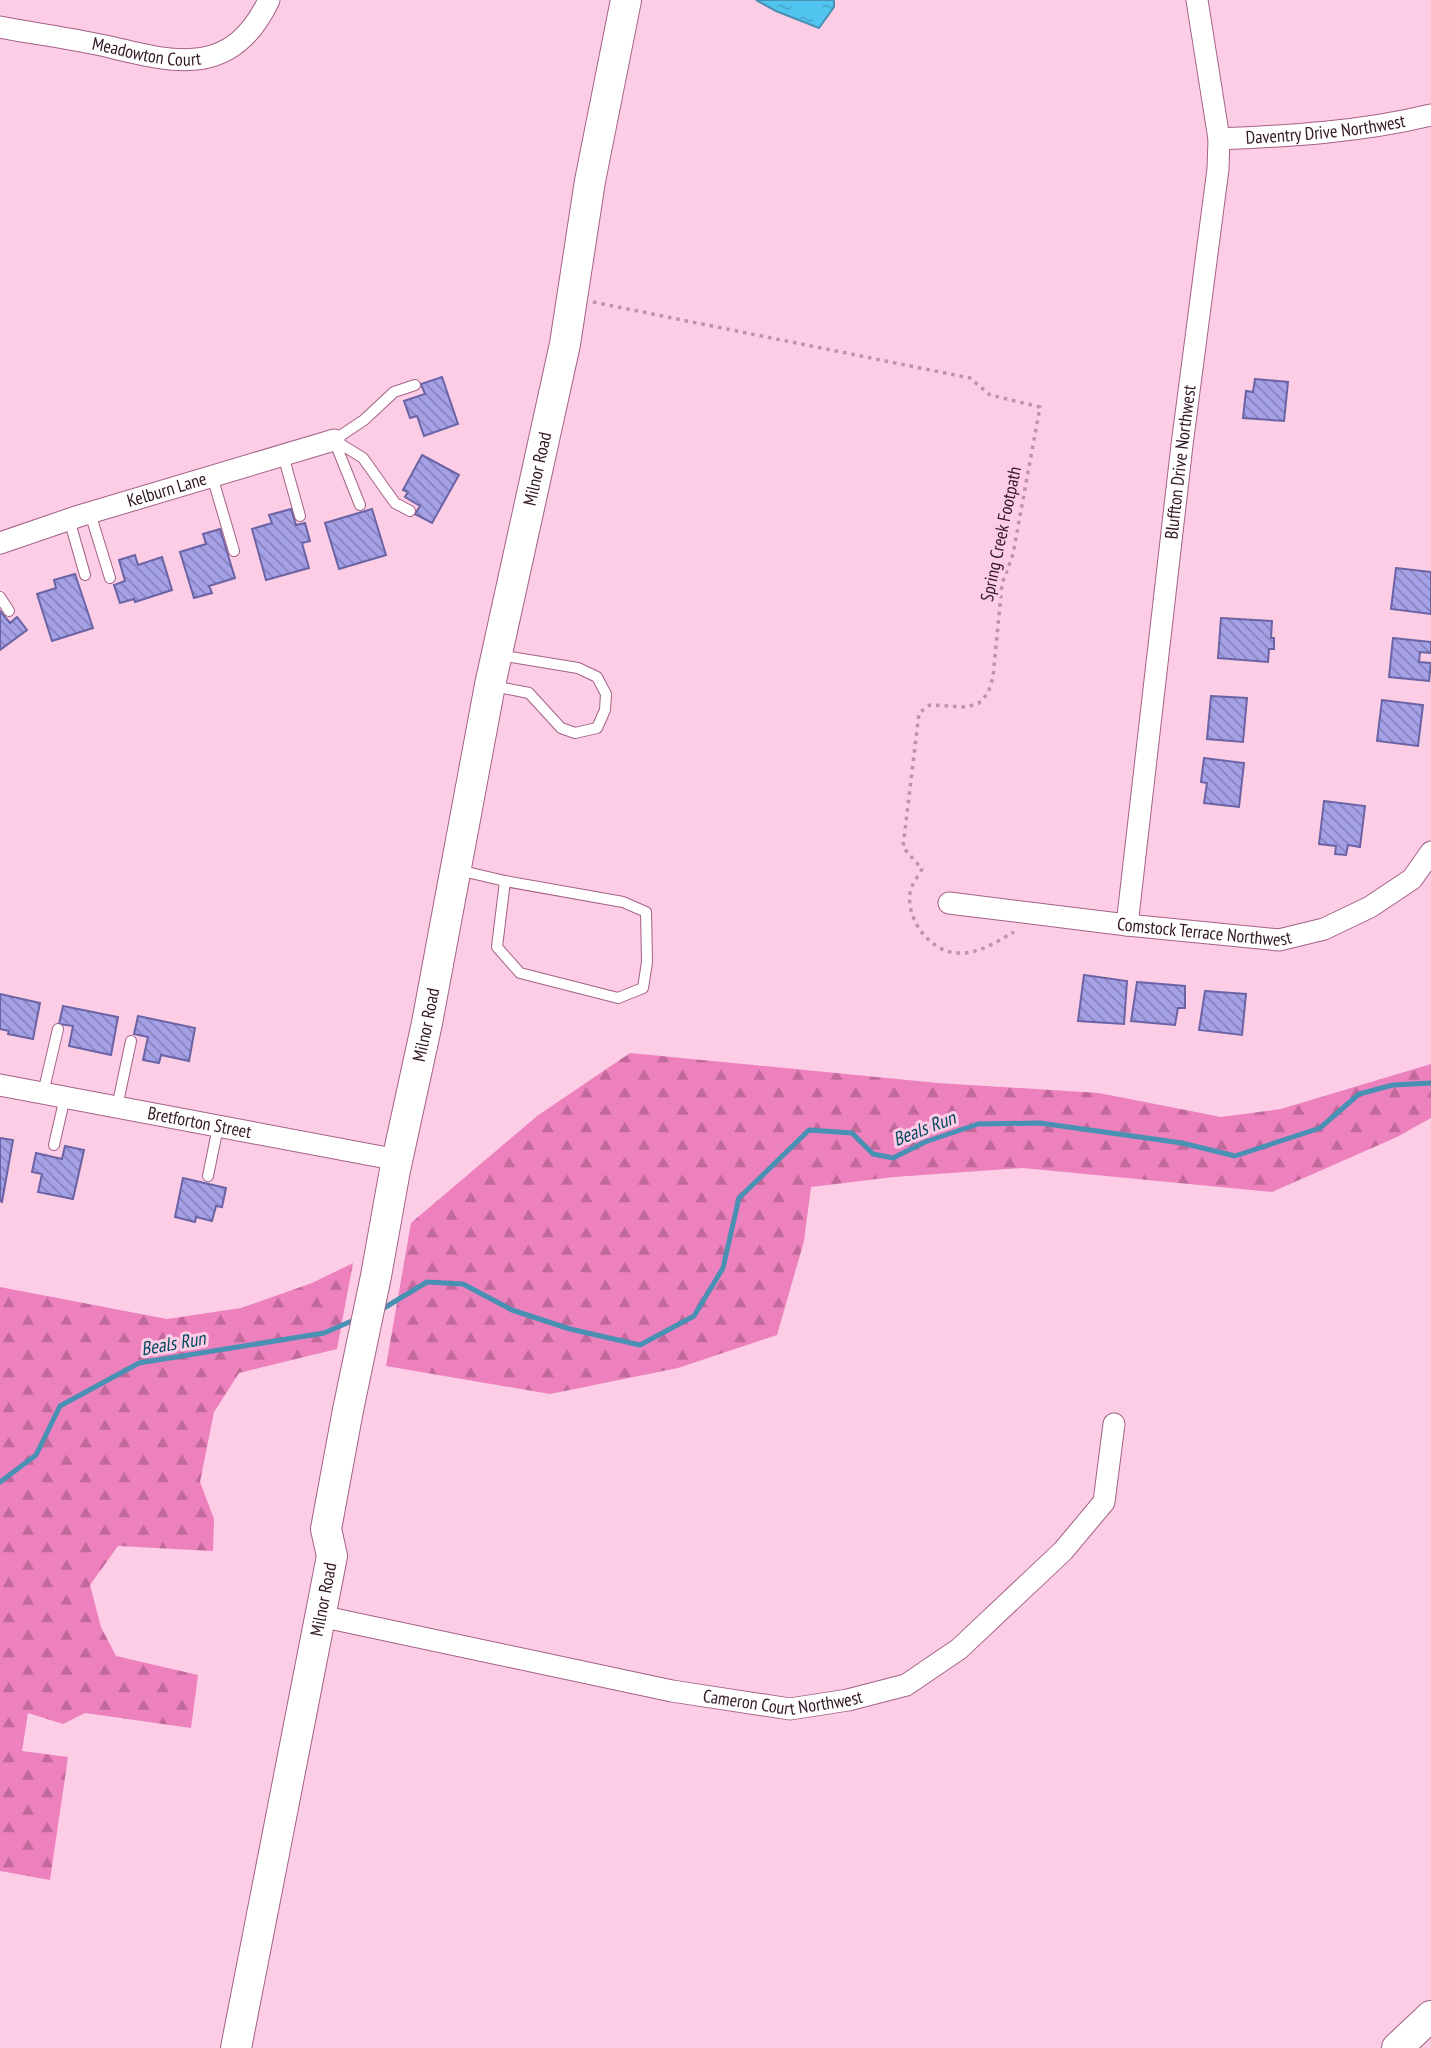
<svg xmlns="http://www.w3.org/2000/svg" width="1431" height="2048" font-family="'PT Sans Narrow',sans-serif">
	<defs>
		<pattern id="forest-firs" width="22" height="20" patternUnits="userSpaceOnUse" patternTransform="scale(1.75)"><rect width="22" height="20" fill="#ed81be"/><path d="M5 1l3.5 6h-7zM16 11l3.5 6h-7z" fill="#c1699a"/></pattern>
		<pattern id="water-ripples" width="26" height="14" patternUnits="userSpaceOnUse" patternTransform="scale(1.75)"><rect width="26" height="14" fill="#51c5f0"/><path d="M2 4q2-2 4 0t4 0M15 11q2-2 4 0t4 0" fill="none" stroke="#47a8ce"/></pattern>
		<pattern id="building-back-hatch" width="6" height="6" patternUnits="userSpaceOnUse" patternTransform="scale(1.75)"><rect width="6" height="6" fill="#a5a1e7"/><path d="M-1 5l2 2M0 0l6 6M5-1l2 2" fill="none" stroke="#8782bb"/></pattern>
	</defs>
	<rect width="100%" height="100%" fill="#fccde5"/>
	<path fill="url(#forest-firs)" d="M 630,1053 L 938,1083 L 1099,1093 L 1221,1117 L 1281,1109 L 1431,1064 L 1431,1118 L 1397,1137 L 1272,1192 L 1023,1168 L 894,1177 L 811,1187 L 804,1241 L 777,1335 L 678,1368 L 550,1394 L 386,1366 L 411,1223 L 537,1116 Z
		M 353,1263 L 337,1349 L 239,1373 L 214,1412 L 200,1482 L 214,1519 L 213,1551 L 118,1546 L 90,1585 L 101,1627 L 116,1656 L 198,1675 L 191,1728 L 85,1713 L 63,1724 L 28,1713 L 22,1751 L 68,1757 L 50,1880 L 0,1871 L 0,1287 L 167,1319 L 241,1308 L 312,1283 Z"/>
	<path fill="url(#water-ripples)" stroke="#4891b3" stroke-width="2" d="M 756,0 L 834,0 L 834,7 L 819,28 L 776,11 Z"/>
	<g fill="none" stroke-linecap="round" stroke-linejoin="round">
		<path stroke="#4891b3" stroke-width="5" d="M 384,1308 L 427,1282 L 463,1284 L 512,1310 L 570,1329 L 640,1345 L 694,1316 L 723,1268 L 739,1198 L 809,1130 L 852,1133 L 873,1154 L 893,1158 L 925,1142 L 978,1124 L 1040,1123 L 1182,1143 L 1235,1156 L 1320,1128 L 1359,1094 L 1393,1085 L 1431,1083
			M 0,1482 L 36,1455 L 60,1406 L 139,1363 L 324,1333 L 354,1320"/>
	</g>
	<path fill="url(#building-back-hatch)" stroke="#6a64a5" stroke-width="2" d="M 442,377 L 458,424 L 424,436 L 417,416 L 410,418 L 404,401 L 425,394 L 421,384 Z
		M 1255,379 L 1288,382 L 1284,421 L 1243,418 L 1246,391 L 1253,392 Z
		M 422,455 L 459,475 L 432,523 L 415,514 L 420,506 L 405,497 L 408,492 L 403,490 Z
		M 291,509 L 296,525 L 305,523 L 310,541 L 302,543 L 309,568 L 266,580 L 252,529 L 272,523 L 269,515 Z
		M 372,509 L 386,555 L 339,569 L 325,523 Z
		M 220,529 L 235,578 L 209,586 L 212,593 L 194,598 L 180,552 L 206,544 L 203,534 Z
		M 135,555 L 138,565 L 162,557 L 172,590 L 135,602 L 134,599 L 120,603 L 114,585 L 125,581 L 119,560 Z
		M 1396,568 L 1431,572 L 1431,614 L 1391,609 Z
		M 75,574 L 93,628 L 52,641 L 37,594 L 56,588 L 54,580 Z
		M 0,611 L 10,623 L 17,617 L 27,630 L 0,650 Z
		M 1221,618 L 1272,621 L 1271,638 L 1274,638 L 1274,649 L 1269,649 L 1268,662 L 1218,658 Z
		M 1393,638 L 1431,642 L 1431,653 L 1420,652 L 1419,662 L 1431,663 L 1429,681 L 1389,677 Z
		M 1211,696 L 1247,698 L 1243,742 L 1207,739 Z
		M 1382,700 L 1423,705 L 1418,746 L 1377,741 Z
		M 1204,758 L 1244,763 L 1239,807 L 1204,803 L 1207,783 L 1201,782 Z
		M 1324,801 L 1365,806 L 1360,847 L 1348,845 L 1346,855 L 1335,854 L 1336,846 L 1319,844 Z
		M 1084,975 L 1127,981 L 1124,1024 L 1078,1021 Z
		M 1137,982 L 1185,986 L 1185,1008 L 1178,1008 L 1175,1025 L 1131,1021 Z
		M 1205,991 L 1246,994 L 1242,1035 L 1199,1030 Z
		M 0,994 L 40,1003 L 33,1039 L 8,1034 L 9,1031 L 0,1029 Z
		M 63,1006 L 118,1017 L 111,1055 L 69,1046 L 73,1026 L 59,1024 Z
		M 138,1016 L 195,1028 L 189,1061 L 161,1055 L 159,1063 L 143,1060 L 148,1037 L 134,1034 Z
		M 0,1138 L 13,1140 L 2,1202 L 0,1201 Z
		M 65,1146 L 84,1150 L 73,1199 L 38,1192 L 42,1174 L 32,1172 L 36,1153 L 62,1159 Z
		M 183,1178 L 226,1188 L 222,1207 L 216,1206 L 212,1221 L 196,1217 L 195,1222 L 175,1217 Z"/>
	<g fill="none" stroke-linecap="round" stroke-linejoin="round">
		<defs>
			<path id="lane" d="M 334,440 L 363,458 L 395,503 L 410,511
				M 334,440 L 364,420 L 394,392 L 415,385
				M 334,440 L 360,505
				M 283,455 L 300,516
				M 212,476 L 234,551
				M 90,513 L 110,578
				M 69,519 L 85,575
				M 0,597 L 9,611
				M 493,686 L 529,693 L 561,728 L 575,733 L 597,728 L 605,710 L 606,694 L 597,677 L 578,668 L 499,655
				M 458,870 L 505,881 L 623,902 L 646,912 L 647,962 L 643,988 L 618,998 L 520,973 L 497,947 L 505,881
				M 43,1093 L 58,1029
				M 117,1107 L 131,1041
				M 54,1145 L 65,1097
				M 208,1176 L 218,1127"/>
			<g id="street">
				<path id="s1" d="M 0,27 C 37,34 74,39 110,47 C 179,64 233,76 269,0"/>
				<path id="s2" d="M 1219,139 C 1289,136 1362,132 1431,115"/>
				<path id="s3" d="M 0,543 L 79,516 L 334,440"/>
				<path id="s4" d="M 949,903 L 1127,925 L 1279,940 L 1324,929 L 1370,907 L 1412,879 L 1431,852"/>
				<path id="s5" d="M 1127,925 L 1182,445 L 1218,169 L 1219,139 L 1197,0"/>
				<path id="s6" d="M 0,1085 L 398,1160"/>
				<path id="s7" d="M 320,1616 L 672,1691 L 790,1709 L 848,1700 L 906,1685 L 959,1649 L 1063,1551 L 1104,1502 L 1114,1424"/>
			</g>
			<g id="secondary">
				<path id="s8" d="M 236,2048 L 332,1556 L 326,1529 L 348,1410 L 376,1276 L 395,1170 L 427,1023 L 490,685 L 565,344 L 590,181 L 626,0"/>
				<path d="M 1397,2048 L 1431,2016"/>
			</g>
		</defs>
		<use href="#lane" stroke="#a56187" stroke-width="12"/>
		<use href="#street" stroke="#a56187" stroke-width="23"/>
		<use href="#secondary" stroke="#a56187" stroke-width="32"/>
		<path stroke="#bc94a9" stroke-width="3.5" stroke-dasharray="3.5 5" stroke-linecap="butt" d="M 593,302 L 970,378 L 990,395 L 1040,407 L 1013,554 L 1002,584 L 993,677 L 988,693 L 979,703 L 967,707 L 930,705 L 919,713 L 903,847 L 922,869 C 918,876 911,885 910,893 C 906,920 931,953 959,953 C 980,954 997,941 1014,932"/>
		<use href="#lane" stroke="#fff" stroke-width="10"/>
		<use href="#street" stroke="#fff" stroke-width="21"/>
		<use href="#secondary" stroke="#fff" stroke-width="30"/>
	</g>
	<g text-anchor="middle" stroke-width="6" stroke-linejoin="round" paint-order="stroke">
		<g font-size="18" fill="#321726" stroke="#fccde5">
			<text dy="6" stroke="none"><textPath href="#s1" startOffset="149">Meadowton Court</textPath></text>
			<text dy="6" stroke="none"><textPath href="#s2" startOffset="107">Daventry Drive Northwest</textPath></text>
			<text dy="6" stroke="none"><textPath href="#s5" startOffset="466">Bluffton Drive Northwest</textPath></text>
			<text dy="6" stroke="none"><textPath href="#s8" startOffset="1610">Milnor Road</textPath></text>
			<text dy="6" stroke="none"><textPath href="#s3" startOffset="175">Kelburn Lane</textPath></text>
			<text transform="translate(1001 534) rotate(-78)" y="6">Spring Creek Footpath</text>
			<text dy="6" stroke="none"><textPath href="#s4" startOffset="257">Comstock Terrace Northwest</textPath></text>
			<text dy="6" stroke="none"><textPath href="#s8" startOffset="1043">Milnor Road</textPath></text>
			<text dy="6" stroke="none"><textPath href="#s6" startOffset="203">Bretforton Street</textPath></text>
			<text dy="6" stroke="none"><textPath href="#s8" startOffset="457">Milnor Road</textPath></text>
			<text dy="6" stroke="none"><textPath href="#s7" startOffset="472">Cameron Court Northwest</textPath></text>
		</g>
		<g font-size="19" font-style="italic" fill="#01495f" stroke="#fccde5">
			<text transform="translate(924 1128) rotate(-21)" y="7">Beals Run</text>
			<text transform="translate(173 1343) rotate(-10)" y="7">Beals Run</text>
		</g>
	</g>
</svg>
